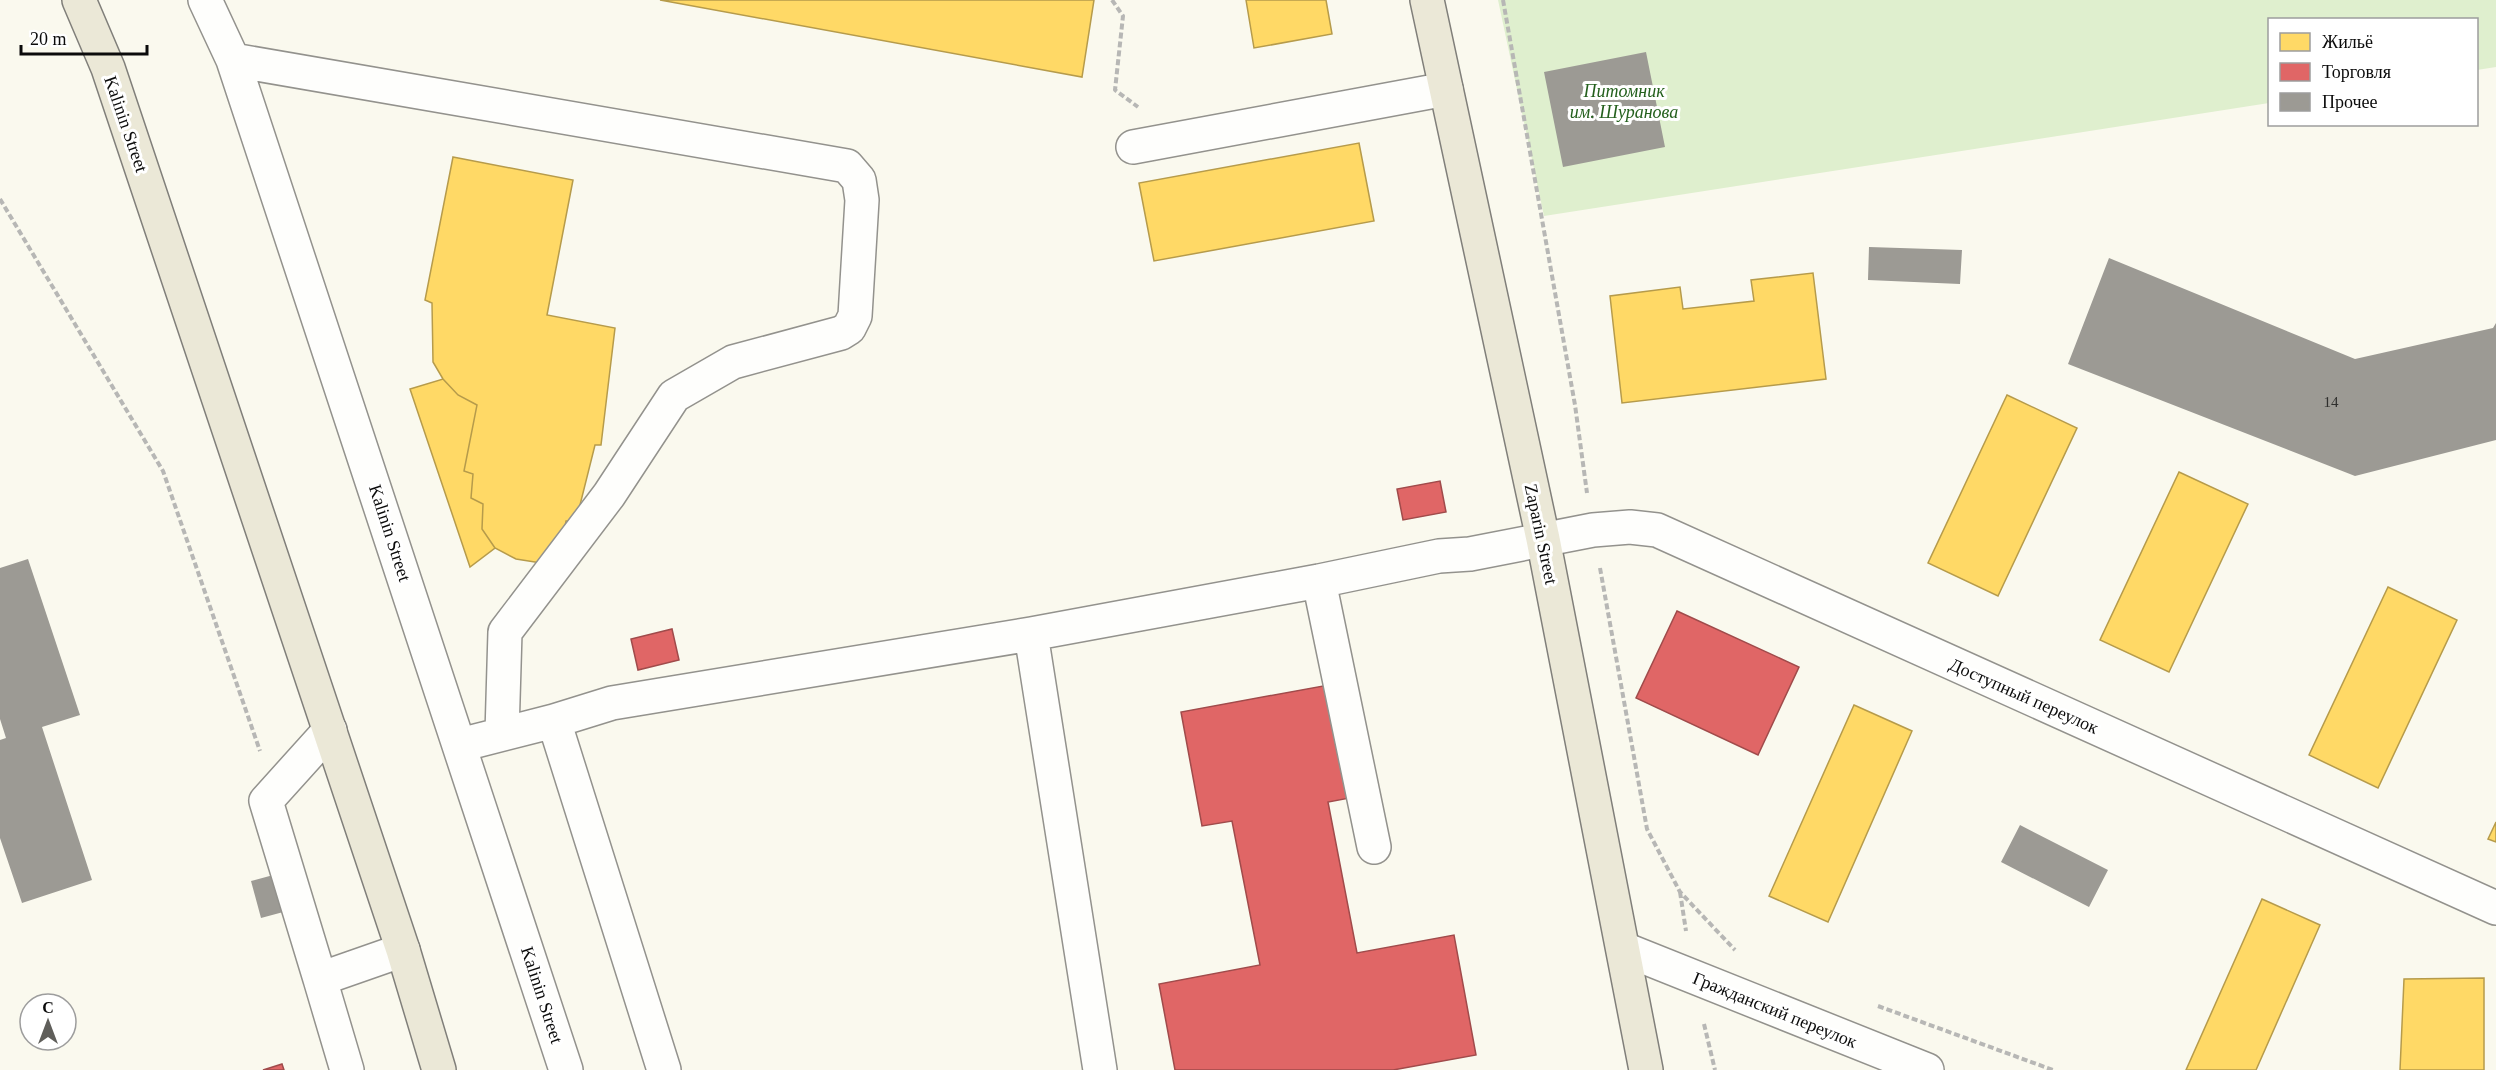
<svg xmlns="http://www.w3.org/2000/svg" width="2496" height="1070" font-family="Georgia,serif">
	<rect width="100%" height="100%" fill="#faf9ee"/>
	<path fill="#dfefce" d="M 1498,0 L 2496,0 L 2496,67 L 2477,70 L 2476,20 L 2270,20 L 2269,103 L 1544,216 Z"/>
	<path fill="#ffd966" stroke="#b69b4b" stroke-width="1.5" d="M 660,0 L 1094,0 L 1082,77 Z
		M 1246,0 L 1326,0 L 1332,34 L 1254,48 Z
		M 1359,143 L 1374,221 L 1154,261 L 1139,183 Z
		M 453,157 L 573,180 L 547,315 L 615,328 L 601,445 L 595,445 L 576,521 L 566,521 L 561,549 L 541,563 L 516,559 L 495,548 L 482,529 L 483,504 L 471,498 L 473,474 L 464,471 L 477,405 L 458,395 L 443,379 L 433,362 L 432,303 L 425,300 Z
		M 1813,273 L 1826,379 L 1622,403 L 1610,296 L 1680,287 L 1683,309 L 1754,301 L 1751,280 Z
		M 443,379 L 458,395 L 477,405 L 464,471 L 473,474 L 471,498 L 483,504 L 482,529 L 495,548 L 470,567 L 410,389 Z
		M 2007,395 L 2077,428 L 1998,596 L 1928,563 Z
		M 2179,472 L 2248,504 L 2169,672 L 2100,640 Z
		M 2388,587 L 2457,620 L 2378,788 L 2309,755 Z
		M 1854,705 L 1912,731 L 1828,922 L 1769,896 Z
		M 2496,822 L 2496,842 L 2488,839 Z
		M 2262,899 L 2320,925 L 2256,1070 L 2186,1070 Z
		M 2484,978 L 2484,1070 L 2400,1070 L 2404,979 Z"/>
	<path fill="#e06666" stroke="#a04b4b" stroke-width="1.5" d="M 1440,481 L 1446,512 L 1403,520 L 1397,489 Z
		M 1677,611 L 1799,667 L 1758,755 L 1636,698 Z
		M 672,629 L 679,660 L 638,670 L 631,639 Z
		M 1334,684 L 1355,797 L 1328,802 L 1357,953 L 1454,935 L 1476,1055 L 1393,1070 L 1175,1070 L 1159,984 L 1260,965 L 1232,821 L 1202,826 L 1181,712 Z
		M 282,1064 L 284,1070 L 263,1070 Z"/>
	<path fill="#9c9a94" d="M 1646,52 L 1665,147 L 1563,167 L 1544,72 Z
		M 1869,247 L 1962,250 L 1960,284 L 1868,280 Z
		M 2109,258 L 2355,359 L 2493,328 L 2496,323 L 2496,440 L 2355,476 L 2068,364 Z
		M 28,559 L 80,715 L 42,727 L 92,880 L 22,903 L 0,838 L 0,740 L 6,738 L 0,719 L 0,568 Z
		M 2020,825 L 2108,870 L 2089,907 L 2001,862 Z
		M 277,874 L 287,911 L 261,918 L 251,881 Z"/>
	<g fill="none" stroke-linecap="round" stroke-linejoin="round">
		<defs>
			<path id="minor" d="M 205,0 L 233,60 L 566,1070
				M 233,60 L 847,166 L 859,180 L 862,200 L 855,316 L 849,328 L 841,333 L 733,362 L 674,396 L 609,495 L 505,632 L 502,733
				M 1133,147 L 1446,89
				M 1319,581 L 1374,847
				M 1031,634 L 1100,1070
				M 554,721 L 664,1070
				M 460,745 L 554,721 L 612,703 L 1031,634 L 1319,581 L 1439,556 L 1470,554 L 1593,530 L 1630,527 L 1657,530 L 2496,908
				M 1624,949 L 1927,1070
				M 320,979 L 266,801 L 330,730
				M 347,1070 L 320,979 L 403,950"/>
			<path id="major" d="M 79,0 L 108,68 L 403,950 L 439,1070
				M 1427,0 L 1543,539 L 1646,1070"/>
		</defs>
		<use href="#minor" stroke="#93928d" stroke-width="36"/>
		<use href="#major" stroke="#807f7a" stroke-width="36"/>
		<path stroke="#b7b7b5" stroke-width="4" stroke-dasharray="6 3" stroke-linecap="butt" d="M 1112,0 L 1123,16 L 1115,90 L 1138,107
			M 1503,0 L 1575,405 L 1587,493
			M 0,199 L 163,471 L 260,751
			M 1600,568 L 1647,829 L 1680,892 L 1735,950
			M 1680,892 L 1686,931
			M 1878,1006 L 2053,1070
			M 1704,1024 L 1715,1070"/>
		<use href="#minor" stroke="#fefefc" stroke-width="33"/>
		<use href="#major" stroke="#ebe8d7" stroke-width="33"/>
	</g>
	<g text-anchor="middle" stroke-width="6" stroke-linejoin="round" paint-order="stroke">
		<g font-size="15" fill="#2f2f2d">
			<text x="2331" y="407">14</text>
		</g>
		<g font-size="18" font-style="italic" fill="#24601d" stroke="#fff">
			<text x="1624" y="97">Питомник<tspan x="1624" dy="21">им. Шуранова</tspan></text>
		</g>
		<g font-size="18" fill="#0b0b0b" stroke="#fff">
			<text transform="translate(126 124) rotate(71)" y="6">Kalinin Street</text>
			<text transform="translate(390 533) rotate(72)" y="6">Kalinin Street</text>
			<text transform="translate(1541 534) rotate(78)" y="6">Zaparin Street</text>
			<text transform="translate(2024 696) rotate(24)" y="6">Доступный переулок</text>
			<text transform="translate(542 995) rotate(72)" y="6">Kalinin Street</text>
			<text transform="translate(1775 1010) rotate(22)" y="6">Гражданский переулок</text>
		</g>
	</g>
	<rect x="2268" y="18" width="210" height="108" fill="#ffffff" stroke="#9d9d9d" stroke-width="1.5"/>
	<rect x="2280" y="33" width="30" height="18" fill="#ffd966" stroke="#9d9d9d" stroke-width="1.5"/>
	<text x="2322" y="48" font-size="18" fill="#0b0b0b">Жильё</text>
	<rect x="2280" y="63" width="30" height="18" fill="#e06666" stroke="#9d9d9d" stroke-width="1.5"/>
	<text x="2322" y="78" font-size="18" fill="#0b0b0b">Торговля</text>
	<rect x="2280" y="93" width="30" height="18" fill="#9c9a94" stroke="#9d9d9d" stroke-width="1.5"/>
	<text x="2322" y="108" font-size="18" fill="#0b0b0b">Прочее</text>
	<g transform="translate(48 1022)"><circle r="28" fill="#ffffff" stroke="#9d9d9d" stroke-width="1.5"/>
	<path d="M0-4.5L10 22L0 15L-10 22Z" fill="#5f5e5a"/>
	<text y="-9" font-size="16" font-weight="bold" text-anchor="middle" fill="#0b0b0b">С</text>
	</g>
	<path d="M21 45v9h126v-9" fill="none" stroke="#0b0b0b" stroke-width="3"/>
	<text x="30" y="45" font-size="18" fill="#0b0b0b" stroke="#ffffff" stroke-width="4.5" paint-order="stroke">20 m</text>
</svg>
